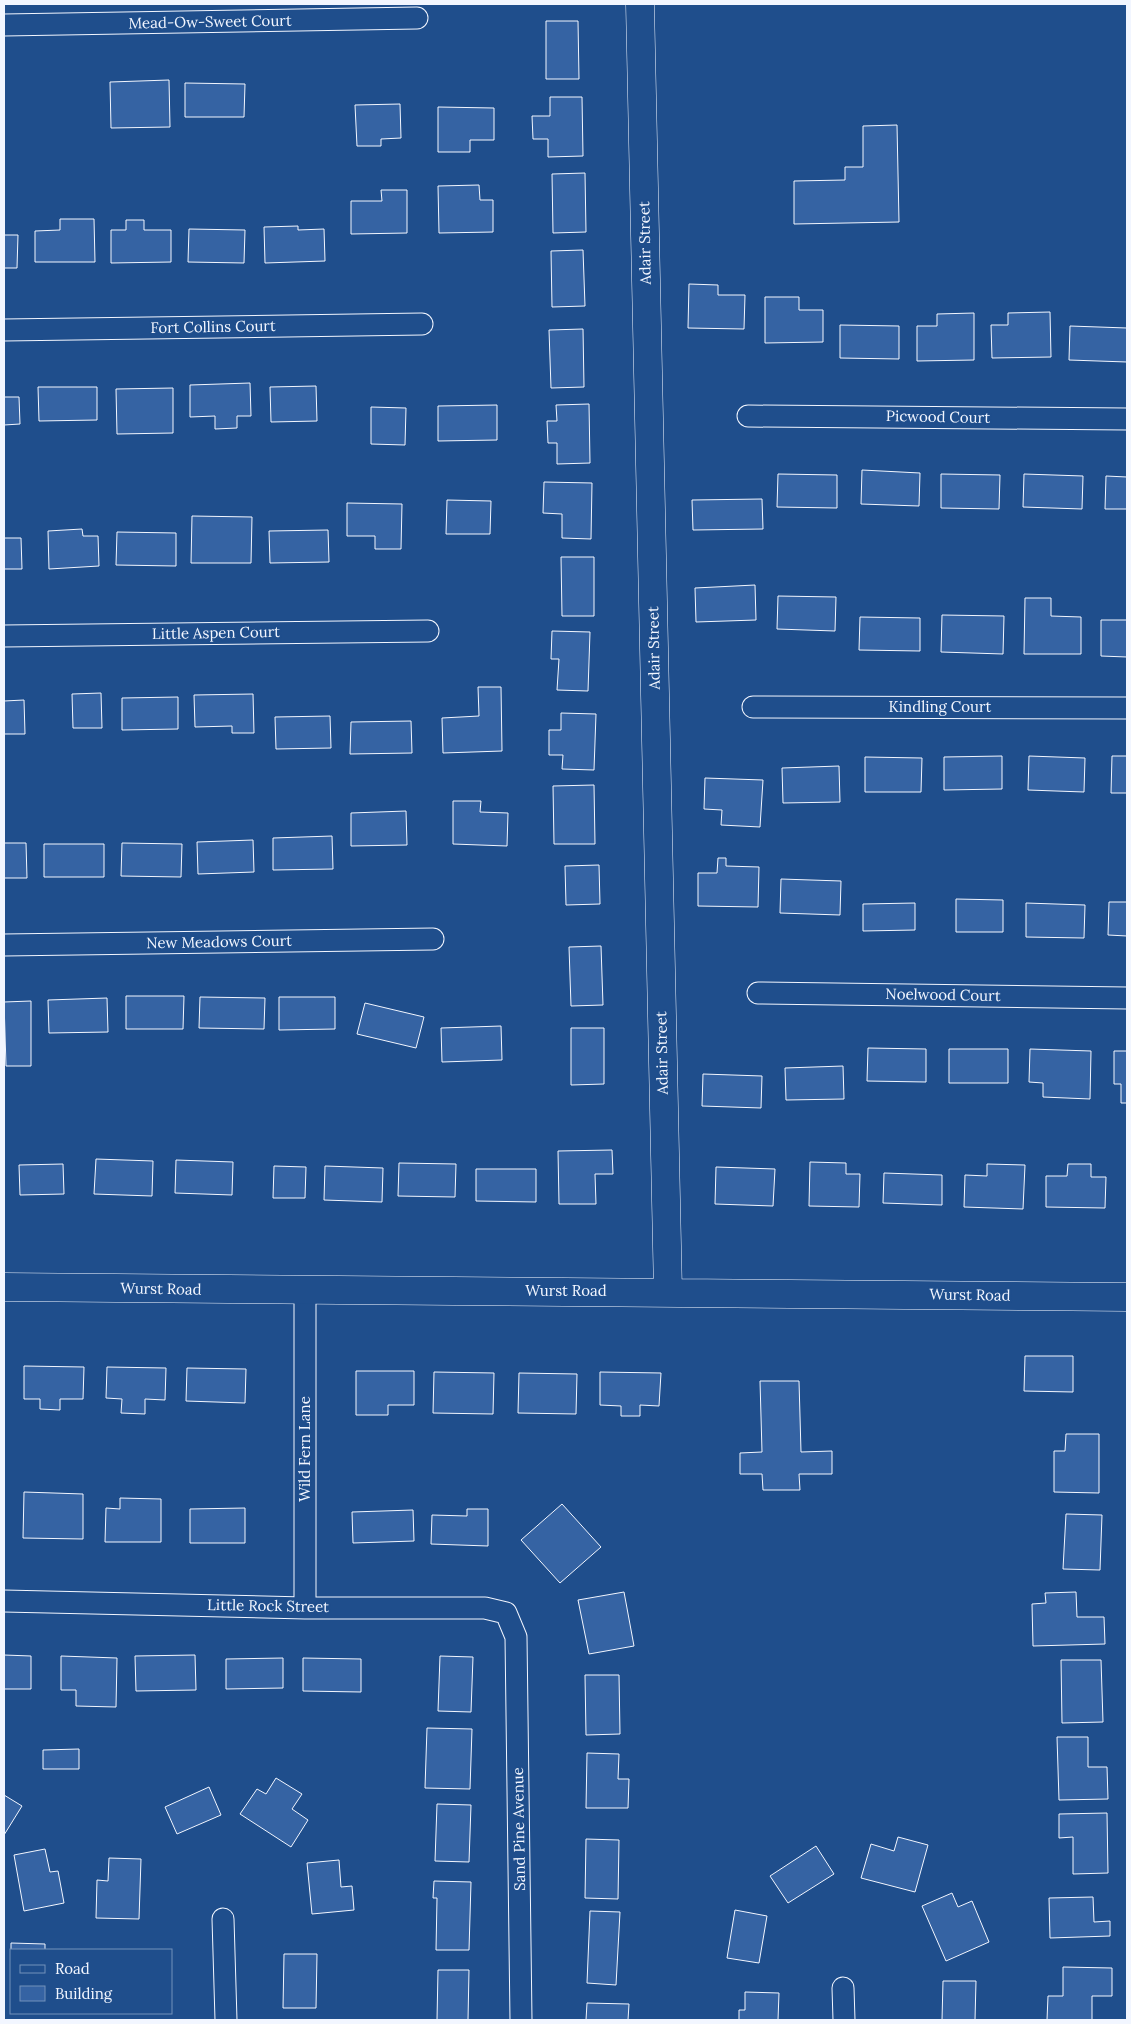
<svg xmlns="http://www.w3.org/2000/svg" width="1131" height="2024" font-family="Lora,serif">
	<rect width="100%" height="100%" fill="#1f4e8c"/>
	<path fill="#3563a3" stroke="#f2f6ff" d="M 546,21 L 578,21 L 579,79 L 546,79 Z
		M 169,80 L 170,127 L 111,128 L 110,82 Z
		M 185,83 L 245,84 L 244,117 L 185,117 Z
		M 550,97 L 582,97 L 583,156 L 548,157 L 548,139 L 533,139 L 532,116 L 550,116 Z
		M 400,104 L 401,138 L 381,139 L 381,146 L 357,146 L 355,105 Z
		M 438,107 L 494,108 L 494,140 L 470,140 L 470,152 L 438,152 Z
		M 897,125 L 899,222 L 794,224 L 794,181 L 845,180 L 845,167 L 863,167 L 863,126 Z
		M 585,173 L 586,232 L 553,233 L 552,174 Z
		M 479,185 L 480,200 L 493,200 L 493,232 L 439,233 L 438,186 Z
		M 381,190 L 407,190 L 407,233 L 351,234 L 351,201 L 382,201 Z
		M 60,219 L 94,219 L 95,262 L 35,262 L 35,231 L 60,230 Z
		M 126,220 L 144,220 L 144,230 L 171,230 L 171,262 L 111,263 L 111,230 L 126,230 Z
		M 298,226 L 298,230 L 324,229 L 325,261 L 265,263 L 264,227 Z
		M 189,229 L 245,230 L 244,263 L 188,262 Z
		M 4,235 L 18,235 L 17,268 L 4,268 Z
		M 583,250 L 585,306 L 552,307 L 551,251 Z
		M 689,284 L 718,285 L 718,295 L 745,295 L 744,329 L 688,328 Z
		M 765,297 L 799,297 L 799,310 L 823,310 L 823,342 L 765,343 Z
		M 1050,312 L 1051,357 L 992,358 L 991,325 L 1008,325 L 1008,313 Z
		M 974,313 L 974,360 L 917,361 L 917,326 L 937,326 L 937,314 Z
		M 840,325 L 899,326 L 899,359 L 840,358 Z
		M 1070,326 L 1127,328 L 1127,362 L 1069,360 Z
		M 583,329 L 584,387 L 551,388 L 549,330 Z
		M 250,383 L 251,416 L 237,416 L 237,428 L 215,429 L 215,416 L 190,417 L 190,385 Z
		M 316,386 L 317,421 L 271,422 L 270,387 Z
		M 38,387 L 97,387 L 97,420 L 39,421 Z
		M 173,388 L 173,433 L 117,434 L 116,389 Z
		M 4,397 L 19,397 L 20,424 L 4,425 Z
		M 589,404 L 590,463 L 557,464 L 557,443 L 548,443 L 547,421 L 557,421 L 556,405 Z
		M 497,405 L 497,440 L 438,441 L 438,406 Z
		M 371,407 L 406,408 L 405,445 L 371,444 Z
		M 862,470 L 920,473 L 919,506 L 861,504 Z
		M 778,474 L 837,475 L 837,508 L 777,507 Z
		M 941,474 L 1000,475 L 999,509 L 941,508 Z
		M 1024,474 L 1083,476 L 1082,509 L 1023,507 Z
		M 1106,476 L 1127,477 L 1127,509 L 1105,509 Z
		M 544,482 L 592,483 L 591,539 L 562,538 L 562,514 L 543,513 Z
		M 762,499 L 763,529 L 693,530 L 692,500 Z
		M 447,500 L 491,501 L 490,534 L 446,534 Z
		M 347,503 L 402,504 L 401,549 L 375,549 L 375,536 L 347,536 Z
		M 192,516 L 252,517 L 251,563 L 191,563 Z
		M 82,529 L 83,536 L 98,536 L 99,566 L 49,569 L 48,531 Z
		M 328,530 L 329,562 L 270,563 L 269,531 Z
		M 117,532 L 176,533 L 176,566 L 116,565 Z
		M 4,538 L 21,538 L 22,569 L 4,569 Z
		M 561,557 L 594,557 L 594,616 L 562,616 Z
		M 755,585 L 756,620 L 696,622 L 695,588 Z
		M 778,596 L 836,597 L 835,631 L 777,629 Z
		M 1025,598 L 1051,598 L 1051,616 L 1081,617 L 1081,654 L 1024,654 Z
		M 942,615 L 1004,616 L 1003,654 L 941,652 Z
		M 860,617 L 920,618 L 920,651 L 859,650 Z
		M 1101,620 L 1127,620 L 1127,657 L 1101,656 Z
		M 552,631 L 590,632 L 588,691 L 557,690 L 559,659 L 551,659 Z
		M 478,687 L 501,687 L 502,751 L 443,753 L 442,718 L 479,716 Z
		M 101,693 L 102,728 L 73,728 L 72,694 Z
		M 253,694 L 254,733 L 232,733 L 232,726 L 195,727 L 194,695 Z
		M 178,697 L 178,729 L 122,730 L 122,698 Z
		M 24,700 L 25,734 L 4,734 L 4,701 Z
		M 561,713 L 596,714 L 594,770 L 562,769 L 563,755 L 549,755 L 549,730 L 561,730 Z
		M 330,716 L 331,748 L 276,749 L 275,717 Z
		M 411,721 L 412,753 L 350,754 L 351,722 Z
		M 1002,756 L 1002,789 L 944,790 L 944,757 Z
		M 1029,756 L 1085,758 L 1084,792 L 1028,790 Z
		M 1112,756 L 1127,756 L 1127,793 L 1111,793 Z
		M 865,757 L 922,758 L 921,792 L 865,792 Z
		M 839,766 L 840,802 L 783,803 L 782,768 Z
		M 705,778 L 763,780 L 760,827 L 721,825 L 722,810 L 704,809 Z
		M 594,785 L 595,844 L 554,844 L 553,786 Z
		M 453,801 L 481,801 L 480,812 L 508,813 L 507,846 L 453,844 Z
		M 406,811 L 407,845 L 351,846 L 351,813 Z
		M 332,836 L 333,869 L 273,870 L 273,838 Z
		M 253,840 L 254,872 L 198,874 L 197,842 Z
		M 4,843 L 26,843 L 27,878 L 4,878 Z
		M 122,843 L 182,844 L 181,877 L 121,876 Z
		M 44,844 L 104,844 L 104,877 L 44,877 Z
		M 718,858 L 726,858 L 726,866 L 759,867 L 758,907 L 698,906 L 698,873 L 717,873 Z
		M 599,865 L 600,904 L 566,905 L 565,866 Z
		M 781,879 L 841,881 L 840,915 L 780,913 Z
		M 956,899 L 1003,900 L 1003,932 L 956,932 Z
		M 1109,902 L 1127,902 L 1127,936 L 1108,935 Z
		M 915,903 L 915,930 L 863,931 L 863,904 Z
		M 1026,903 L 1085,905 L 1084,938 L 1026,937 Z
		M 601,946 L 603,1005 L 571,1006 L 569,947 Z
		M 126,996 L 184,996 L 183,1029 L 126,1029 Z
		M 200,997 L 265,998 L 264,1029 L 199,1028 Z
		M 279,997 L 335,997 L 335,1029 L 279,1030 Z
		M 107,998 L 108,1032 L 49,1033 L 48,1000 Z
		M 31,1001 L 31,1066 L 6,1066 L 4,1002 Z
		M 365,1003 L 424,1017 L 416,1048 L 357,1034 Z
		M 501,1026 L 502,1060 L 442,1062 L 441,1028 Z
		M 571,1028 L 604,1028 L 604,1084 L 571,1085 Z
		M 868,1048 L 926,1049 L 926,1082 L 867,1081 Z
		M 949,1049 L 1008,1049 L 1008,1083 L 949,1083 Z
		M 1030,1049 L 1091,1051 L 1090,1099 L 1043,1097 L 1043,1083 L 1029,1082 Z
		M 1114,1051 L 1127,1051 L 1127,1103 L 1121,1103 L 1121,1084 L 1114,1084 Z
		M 843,1066 L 844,1099 L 786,1100 L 785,1068 Z
		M 703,1074 L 762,1076 L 761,1108 L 702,1106 Z
		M 612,1150 L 613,1174 L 595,1174 L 596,1204 L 559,1204 L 558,1151 Z
		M 96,1159 L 153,1161 L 152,1196 L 94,1194 Z
		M 176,1160 L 233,1162 L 232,1195 L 175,1193 Z
		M 810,1162 L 846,1163 L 846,1174 L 860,1174 L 859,1207 L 809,1206 Z
		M 399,1163 L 456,1164 L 455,1197 L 398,1196 Z
		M 63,1164 L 64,1194 L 20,1195 L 19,1165 Z
		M 987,1164 L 1025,1165 L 1023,1209 L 964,1207 L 965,1175 L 987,1176 Z
		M 1068,1164 L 1091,1164 L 1091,1177 L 1106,1177 L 1105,1208 L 1046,1207 L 1046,1176 L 1067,1176 Z
		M 274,1166 L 306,1167 L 305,1198 L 273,1198 Z
		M 325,1166 L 383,1168 L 382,1202 L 324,1200 Z
		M 716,1167 L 775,1169 L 773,1206 L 715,1204 Z
		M 476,1169 L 536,1169 L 536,1202 L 476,1201 Z
		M 884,1173 L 942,1175 L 942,1205 L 883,1203 Z
		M 1025,1356 L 1073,1356 L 1073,1392 L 1024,1391 Z
		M 24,1366 L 84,1367 L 83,1399 L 60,1399 L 60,1410 L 40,1409 L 40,1399 L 24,1399 Z
		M 107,1367 L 166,1368 L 165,1400 L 145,1399 L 145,1414 L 121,1413 L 122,1399 L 106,1398 Z
		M 187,1368 L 246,1369 L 245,1403 L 186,1401 Z
		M 356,1371 L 414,1371 L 414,1405 L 388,1405 L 388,1415 L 356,1415 Z
		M 434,1372 L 494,1373 L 493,1414 L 433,1413 Z
		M 600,1372 L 661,1373 L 659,1406 L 640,1405 L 640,1416 L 621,1416 L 621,1406 L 600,1405 Z
		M 519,1373 L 577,1374 L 576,1414 L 518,1413 Z
		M 760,1381 L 799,1381 L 801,1452 L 832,1451 L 832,1474 L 799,1474 L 800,1490 L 763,1490 L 762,1474 L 740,1474 L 740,1453 L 762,1452 Z
		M 1066,1434 L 1099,1434 L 1099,1493 L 1054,1492 L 1054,1451 L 1065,1451 Z
		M 24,1492 L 83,1494 L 83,1539 L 23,1538 Z
		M 120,1498 L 161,1499 L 161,1542 L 105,1542 L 106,1508 L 120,1509 Z
		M 562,1504 L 601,1547 L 560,1583 L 521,1540 Z
		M 245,1508 L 245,1543 L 190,1543 L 190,1509 Z
		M 467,1509 L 488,1509 L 488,1546 L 431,1544 L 432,1515 L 467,1516 Z
		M 413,1510 L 414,1541 L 353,1543 L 352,1512 Z
		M 1066,1514 L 1102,1515 L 1100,1570 L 1063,1569 Z
		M 624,1592 L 634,1646 L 589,1654 L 578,1600 Z
		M 1076,1592 L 1077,1617 L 1104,1617 L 1105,1644 L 1033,1646 L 1032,1604 L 1046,1603 L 1045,1593 Z
		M 4,1655 L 31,1656 L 31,1689 L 4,1689 Z
		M 195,1655 L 196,1690 L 136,1691 L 135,1656 Z
		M 61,1656 L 117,1658 L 116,1707 L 76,1706 L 76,1690 L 61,1690 Z
		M 440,1656 L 473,1657 L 471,1712 L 438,1711 Z
		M 283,1658 L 283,1688 L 226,1689 L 226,1659 Z
		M 303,1658 L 361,1659 L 361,1692 L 303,1691 Z
		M 1061,1660 L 1101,1660 L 1103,1722 L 1062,1723 Z
		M 585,1675 L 619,1675 L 620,1734 L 586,1735 Z
		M 427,1728 L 472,1729 L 470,1789 L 425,1788 Z
		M 1057,1737 L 1088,1737 L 1088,1767 L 1107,1767 L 1108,1799 L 1059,1800 Z
		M 79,1749 L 79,1769 L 43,1769 L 43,1750 Z
		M 587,1753 L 619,1754 L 618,1779 L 629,1779 L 628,1808 L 586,1808 Z
		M 276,1778 L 302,1794 L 292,1809 L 308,1820 L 291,1847 L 240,1814 L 257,1789 L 266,1794 Z
		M 209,1787 L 221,1815 L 177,1834 L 165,1807 Z
		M 4,1795 L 22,1806 L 4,1835 Z
		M 437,1804 L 471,1805 L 469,1862 L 435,1861 Z
		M 1107,1813 L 1108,1873 L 1073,1874 L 1073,1837 L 1059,1838 L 1059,1814 Z
		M 898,1837 L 928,1845 L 915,1892 L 861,1878 L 871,1844 L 894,1851 Z
		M 586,1839 L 619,1840 L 618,1899 L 585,1898 Z
		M 816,1846 L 834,1874 L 788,1903 L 770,1876 Z
		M 45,1849 L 50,1872 L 58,1871 L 64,1903 L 24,1911 L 14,1855 Z
		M 109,1858 L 141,1859 L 139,1919 L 96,1918 L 97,1880 L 108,1881 Z
		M 339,1860 L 341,1887 L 352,1886 L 354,1910 L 312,1914 L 307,1863 Z
		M 434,1881 L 471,1882 L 469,1950 L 436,1950 L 437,1898 L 433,1898 Z
		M 952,1893 L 958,1907 L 972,1901 L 989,1942 L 946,1961 L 922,1906 Z
		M 1093,1897 L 1094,1922 L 1110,1921 L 1110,1936 L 1050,1938 L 1049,1898 Z
		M 735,1910 L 767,1916 L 759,1963 L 727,1958 Z
		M 590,1911 L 620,1912 L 616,1985 L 587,1983 Z
		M 11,1943 L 45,1944 L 45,1950 L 11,1950 Z
		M 284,1954 L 317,1954 L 316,2008 L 283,2008 Z
		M 1063,1967 L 1112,1968 L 1112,1996 L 1092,1996 L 1092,2020 L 1047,2020 L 1048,1996 L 1063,1996 Z
		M 438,1970 L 469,1970 L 468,2020 L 437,2020 Z
		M 943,1981 L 976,1981 L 975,2020 L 942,2020 Z
		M 745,1992 L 779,1993 L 778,2020 L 739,2020 L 739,2010 L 745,2010 Z
		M 587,2003 L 629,2004 L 628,2020 L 586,2020 Z"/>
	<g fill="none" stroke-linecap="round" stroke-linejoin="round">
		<defs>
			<path id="street" d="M 4,25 L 417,18
				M 4,330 L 422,324
				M 748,416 L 1127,419
				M 4,636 L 428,631
				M 753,707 L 1127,708
				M 4,945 L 433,939
				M 758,993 L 1127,998
				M 305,1291 L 305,1608
				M 4,1601 L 305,1608 L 485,1608 L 506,1613 L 516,1637 L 521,2020
				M 223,1919 L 226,2020
				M 843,1988 L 844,2020"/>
			<path id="secondary" d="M 640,4 L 668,1292
				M 4,1287 L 1127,1297"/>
		</defs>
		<use href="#street" stroke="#f2f6ff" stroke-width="23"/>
		<use href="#secondary" stroke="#f2f6ff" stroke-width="29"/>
		<use href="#street" stroke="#1f4e8c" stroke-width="21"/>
		<use href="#secondary" stroke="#1f4e8c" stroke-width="28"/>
	</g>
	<g text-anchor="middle" stroke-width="4" stroke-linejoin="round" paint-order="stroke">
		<g font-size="15" fill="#f2f6ff" stroke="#1f4e8c">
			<text transform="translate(210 22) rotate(-1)" y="5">Mead-Ow-Sweet Court</text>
			<text transform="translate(645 243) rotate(-91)" y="5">Adair Street</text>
			<text transform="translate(213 327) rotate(-1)" y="5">Fort Collins Court</text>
			<text transform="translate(938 417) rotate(1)" y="5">Picwood Court</text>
			<text transform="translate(216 633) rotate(-1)" y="5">Little Aspen Court</text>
			<text transform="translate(654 648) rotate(-91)" y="5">Adair Street</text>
			<text x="940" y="712">Kindling Court</text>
			<text transform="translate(219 942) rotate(-1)" y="5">New Meadows Court</text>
			<text transform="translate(943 995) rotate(1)" y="5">Noelwood Court</text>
			<text transform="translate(662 1053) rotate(-91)" y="5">Adair Street</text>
			<text transform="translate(161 1289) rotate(1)" y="5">Wurst Road</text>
			<text x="566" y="1296">Wurst Road</text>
			<text transform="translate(970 1295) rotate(1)" y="5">Wurst Road</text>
			<text transform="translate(305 1449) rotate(-90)" y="5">Wild Fern Lane</text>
			<text transform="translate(268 1606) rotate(1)" y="5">Little Rock Street</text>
			<text transform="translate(519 1829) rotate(-91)" y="5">Sand Pine Avenue</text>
		</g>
	</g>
	<rect width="1131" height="2024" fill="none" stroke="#f2f6ff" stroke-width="10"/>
	<rect x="10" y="1949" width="162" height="65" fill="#1f4e8c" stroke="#7391ba"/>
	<rect x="20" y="1965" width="25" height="8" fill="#1f4e8c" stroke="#7391ba"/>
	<text x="55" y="1974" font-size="15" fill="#f2f6ff">Road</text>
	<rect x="20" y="1986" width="25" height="15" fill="#3563a3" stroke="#7391ba"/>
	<text x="55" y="1999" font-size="15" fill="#f2f6ff">Building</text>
</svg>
